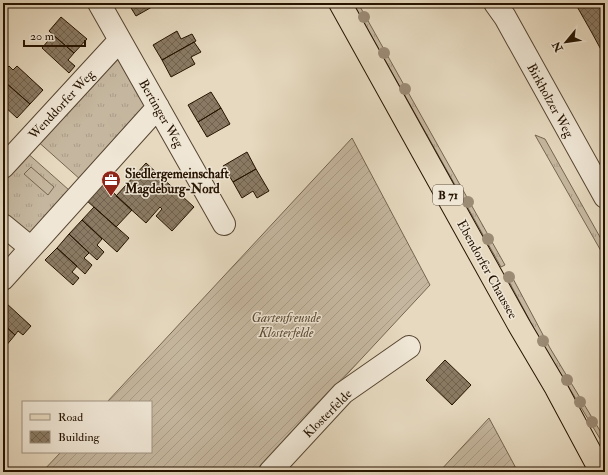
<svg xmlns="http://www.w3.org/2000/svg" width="608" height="475" font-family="'IM FELL Double Pica',serif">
	<defs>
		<pattern id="grass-tufts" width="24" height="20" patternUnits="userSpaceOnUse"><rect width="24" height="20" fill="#c5b79f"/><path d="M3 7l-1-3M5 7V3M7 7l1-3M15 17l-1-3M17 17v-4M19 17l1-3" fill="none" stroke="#a99c87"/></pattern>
		<pattern id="garden-furrows" width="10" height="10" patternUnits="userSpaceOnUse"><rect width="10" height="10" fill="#c5b79f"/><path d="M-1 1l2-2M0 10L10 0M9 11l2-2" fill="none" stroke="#a99c87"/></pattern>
		<pattern id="building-cross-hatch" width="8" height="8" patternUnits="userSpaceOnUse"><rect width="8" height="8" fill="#8a7a63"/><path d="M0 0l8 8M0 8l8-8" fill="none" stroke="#71634f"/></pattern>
	</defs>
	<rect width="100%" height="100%" fill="#e6d9bf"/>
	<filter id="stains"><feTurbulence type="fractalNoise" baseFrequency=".005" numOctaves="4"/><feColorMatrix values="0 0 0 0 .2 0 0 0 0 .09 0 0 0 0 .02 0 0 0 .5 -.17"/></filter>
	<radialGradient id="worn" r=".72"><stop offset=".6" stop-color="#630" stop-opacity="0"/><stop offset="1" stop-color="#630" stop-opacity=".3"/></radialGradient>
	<path fill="url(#grass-tufts)" stroke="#766550" d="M 353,3 L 358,3 L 505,265 L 501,267 Z
		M 115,49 L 148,105 L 81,180 L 35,139 Z
		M 535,135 L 545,139 L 605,246 L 605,258 Z
		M 25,151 L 69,190 L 27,238 L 3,216 L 3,176 Z
		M 510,273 L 550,348 L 605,439 L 605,447 L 539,338 L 505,274 Z"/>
	<path fill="url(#garden-furrows)" stroke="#766550" d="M 352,138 L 430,285 L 256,472 L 42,472 L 61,452 L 151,452 L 151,402 L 107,402 Z
		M 489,418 L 518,472 L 439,472 Z"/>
	<path fill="#c5b79f" stroke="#766550" d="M 31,167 L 54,187 L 48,195 L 24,174 Z"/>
	<path fill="url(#building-cross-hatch)" stroke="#261300" d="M 128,3 L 159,3 L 136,16 Z
		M 575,3 L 605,3 L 605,57 L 592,33 Z
		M 61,17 L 87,39 L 74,53 L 49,31 Z
		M 177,31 L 181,39 L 192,34 L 196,41 L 162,60 L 153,45 Z
		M 53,35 L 74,53 L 68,60 L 75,66 L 69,73 L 42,48 Z
		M 194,42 L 201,52 L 191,57 L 195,64 L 171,77 L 162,60 Z
		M 9,66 L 13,70 L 17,66 L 43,90 L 30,104 L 3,80 L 3,72 Z
		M 8,85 L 30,104 L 17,118 L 3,105 L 3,91 Z
		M 211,92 L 221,108 L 198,122 L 188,105 Z
		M 221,108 L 230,124 L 207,137 L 198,122 Z
		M 247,152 L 256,169 L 233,182 L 223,166 Z
		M 146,163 L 194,207 L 172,231 L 156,216 L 162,209 L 160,207 L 146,223 L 116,196 Z
		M 256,169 L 269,191 L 257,198 L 253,191 L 242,198 L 233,182 Z
		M 102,182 L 132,210 L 116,227 L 86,200 Z
		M 94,207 L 129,238 L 117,252 L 82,220 Z
		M 82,220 L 102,239 L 97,245 L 104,252 L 97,260 L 69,234 Z
		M 69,234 L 89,253 L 84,258 L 92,265 L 85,274 L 57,248 Z
		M 57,248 L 77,266 L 72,272 L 79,278 L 73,285 L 45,260 Z
		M 6,303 L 31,326 L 23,335 L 18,331 L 15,335 L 3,324 L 3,306 Z
		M 3,324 L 15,335 L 5,347 L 3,345 Z
		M 445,360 L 471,385 L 452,405 L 426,380 Z"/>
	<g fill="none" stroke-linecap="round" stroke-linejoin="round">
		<defs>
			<path id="minor" d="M 99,3 L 224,224
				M 495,3 L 505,17 L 605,197
				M 3,167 L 120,40
				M 3,225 L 31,248
				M 3,279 L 158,107
				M 270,472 L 343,393 L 409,347"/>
			<path id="major" d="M 340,3 L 520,327 L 556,388 L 601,472"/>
		</defs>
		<use href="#minor" stroke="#564430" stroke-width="24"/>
		<use href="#major" stroke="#261300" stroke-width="24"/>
		<use href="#minor" stroke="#efe6d5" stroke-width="22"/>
		<use href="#major" stroke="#e6d9bf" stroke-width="22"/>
	</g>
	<g fill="#9b8b75">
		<circle cx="364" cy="17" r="6"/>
		<circle cx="384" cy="53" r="6"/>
		<circle cx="405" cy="89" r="6"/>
		<circle cx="468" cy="202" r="6"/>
		<circle cx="488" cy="239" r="6"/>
		<circle cx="509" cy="277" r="6"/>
		<circle cx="543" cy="341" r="6"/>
		<circle cx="567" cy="380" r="6"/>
		<circle cx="580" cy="402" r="6"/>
		<circle cx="592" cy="422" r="6"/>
	</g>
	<defs>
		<symbol id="office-pin" viewBox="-11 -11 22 30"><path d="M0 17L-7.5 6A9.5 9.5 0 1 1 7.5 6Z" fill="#8f2418" stroke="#efe6d5"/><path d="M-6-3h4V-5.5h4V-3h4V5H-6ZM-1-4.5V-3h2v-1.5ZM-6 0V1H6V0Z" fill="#fff"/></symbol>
	</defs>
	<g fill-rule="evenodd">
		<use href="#office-pin" x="100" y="169" width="22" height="30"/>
	</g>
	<g text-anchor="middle" stroke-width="3" stroke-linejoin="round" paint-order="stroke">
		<rect fill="#efe6d5" stroke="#625240" stroke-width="1" x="433" y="185" width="30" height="20" rx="3"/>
		<g font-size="12" font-weight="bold" fill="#261300">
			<text x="448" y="199">B 71</text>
		</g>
		<g font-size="13" fill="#261300" stroke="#efe6d5">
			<text transform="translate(551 100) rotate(61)" y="5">Birkholzer Weg</text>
			<text transform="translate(61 104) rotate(-47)" y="5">Wenddorfer Weg</text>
			<text transform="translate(162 113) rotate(60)" y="5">Bertinger Weg</text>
			<text transform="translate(488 269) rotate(61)" y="5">Ebendorfer Chaussee</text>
			<text transform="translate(327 413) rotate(-45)" y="5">Klosterfelde</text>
		</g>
		<g font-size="13" font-weight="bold" fill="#261300" stroke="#efe6d5" text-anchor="start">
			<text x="125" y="178">Siedlergemeinschaft<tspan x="125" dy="15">Magdeburg-Nord</tspan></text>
		</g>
		<g font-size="13" font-style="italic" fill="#5e4c38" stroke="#efe6d5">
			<text x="286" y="322">Gartenfreunde<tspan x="286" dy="15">Klosterfelde</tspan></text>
		</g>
	</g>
	<rect width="608" height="475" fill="none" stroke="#e6d9bf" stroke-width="16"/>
	<rect x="4" y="4" width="600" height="467" fill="none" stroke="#261300" stroke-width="2"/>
	<rect x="8" y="8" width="592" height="459" fill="none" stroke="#261300"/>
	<rect x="22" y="401" width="130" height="52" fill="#efe6d5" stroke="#9f9280"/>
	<rect x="30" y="414" width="20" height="6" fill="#e6d9bf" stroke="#9f9280"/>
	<text x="58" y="421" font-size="12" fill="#261300">Road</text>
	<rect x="30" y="431" width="20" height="12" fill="url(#building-cross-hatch)" stroke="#9f9280"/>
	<text x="58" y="441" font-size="12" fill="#261300">Building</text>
	<g transform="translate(566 42) rotate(241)" stroke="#efe6d5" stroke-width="3" paint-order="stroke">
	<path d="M0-3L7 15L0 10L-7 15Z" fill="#261300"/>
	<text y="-6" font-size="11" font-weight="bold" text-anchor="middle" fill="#261300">N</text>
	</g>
	<path d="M24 40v6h61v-6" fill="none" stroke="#261300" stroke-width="2"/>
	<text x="30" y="40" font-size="12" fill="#261300" stroke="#efe6d5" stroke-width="3" paint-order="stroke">20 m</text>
	<rect width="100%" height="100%" filter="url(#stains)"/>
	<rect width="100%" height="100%" fill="url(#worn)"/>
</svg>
